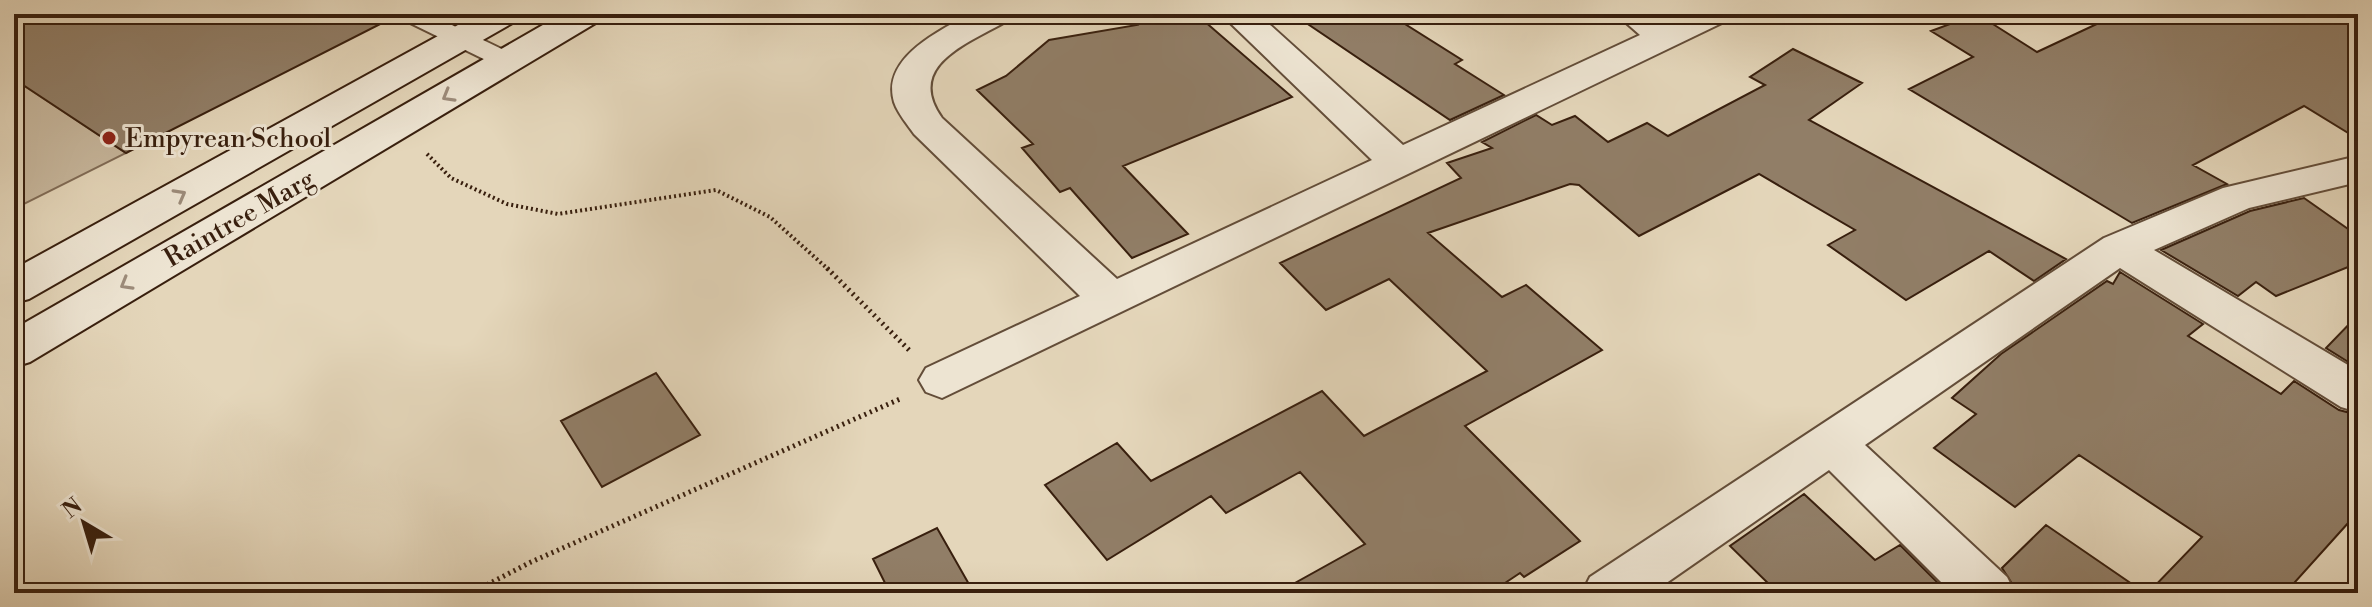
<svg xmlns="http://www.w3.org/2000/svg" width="2372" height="607" font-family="'Libre Bodoni',serif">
	<rect width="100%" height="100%" fill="#e4d6ba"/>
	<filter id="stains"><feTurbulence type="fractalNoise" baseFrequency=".0025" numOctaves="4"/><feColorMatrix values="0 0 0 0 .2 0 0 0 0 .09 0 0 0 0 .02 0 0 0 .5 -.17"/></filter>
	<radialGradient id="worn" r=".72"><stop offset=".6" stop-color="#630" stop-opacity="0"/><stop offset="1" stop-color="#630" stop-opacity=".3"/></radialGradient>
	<path fill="#c7b79d" stroke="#806b56" stroke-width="2" d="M 14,79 L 126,153 L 14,209 Z"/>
	<path fill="#917e67" stroke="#381f0e" stroke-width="2" d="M 14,14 L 395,14 L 396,16 L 126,153 L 14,79 Z
		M 1124,14 L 1196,14 L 1292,97 L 1123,166 L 1188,234 L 1132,258 L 1070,188 L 1060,192 L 1022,148 L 1033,144 L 977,90 L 1006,76 L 1049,40 L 1137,25 Z
		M 1293,14 L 1389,14 L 1462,60 L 1455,64 L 1504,95 L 1450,120 Z
		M 1977,14 L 2037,52 L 2118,14 L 2358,14 L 2358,139 L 2304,106 L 2193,165 L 2227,184 L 2132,223 L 1909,89 L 1973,57 L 1931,31 Z
		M 1793,49 L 1862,83 L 1809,120 L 2066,259 L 2034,281 L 1989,251 L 1906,300 L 1828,245 L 1855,230 L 1759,174 L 1639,236 L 1579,185 L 1570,184 L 1428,233 L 1502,297 L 1526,285 L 1602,350 L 1465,426 L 1580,541 L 1524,577 L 1520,573 L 1490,593 L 1277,593 L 1365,544 L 1300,472 L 1226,513 L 1211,496 L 1107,560 L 1045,485 L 1117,443 L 1151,481 L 1322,391 L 1364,436 L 1487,371 L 1389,279 L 1326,310 L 1280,263 L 1461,178 L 1447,163 L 1492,148 L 1482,142 L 1536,115 L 1552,125 L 1575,116 L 1608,142 L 1647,123 L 1668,136 L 1765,85 L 1750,77 Z
		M 2304,198 L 2358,236 L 2358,263 L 2276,296 L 2256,282 L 2238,296 L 2161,250 L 2250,211 Z
		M 2120,272 L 2203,324 L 2188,336 L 2281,394 L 2294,381 L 2339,410 L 2358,415 L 2358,512 L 2285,593 L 2148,593 L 2202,537 L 2079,455 L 2015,507 L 1934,448 L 1976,414 L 1952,398 L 2001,354 L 2107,281 L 2113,284 Z
		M 2358,315 L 2358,368 L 2326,348 Z
		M 656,373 L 700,435 L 602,487 L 561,421 Z
		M 1804,494 L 1875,560 L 1900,545 L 1948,593 L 1778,593 L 1730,546 Z
		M 2046,525 L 2145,593 L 2018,593 L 2002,568 Z
		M 937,528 L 974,593 L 890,593 L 873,559 Z"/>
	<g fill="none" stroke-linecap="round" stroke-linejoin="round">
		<defs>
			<path id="lane" d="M 398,14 L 429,14 L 516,56 L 519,61 L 507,68 L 498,66 L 402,19 Z"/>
			<path id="street" d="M 970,14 L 1012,14 L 1007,21 C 969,43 904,65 942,118 L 1117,279 L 1372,160 L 1221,14 L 1258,14 L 1403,145 L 1640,35 L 1616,14 L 1656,14 L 1668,22 L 1686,14 L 1731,14 L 1726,21 L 942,398 L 926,392 L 919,380 L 926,368 L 1080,296 L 914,134 C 908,125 898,114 894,102 C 881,58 939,31 970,14 Z
				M 2358,156 L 2358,182 L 2249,208 L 2154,250 L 2358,371 L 2358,412 L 2341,407 L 2120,268 L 1865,445 L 2007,577 L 2015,593 L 1952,593 L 1829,470 L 1652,593 L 1582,593 L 1590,577 L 2104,238 L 2223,188 Z"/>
			<path id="secondary" d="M 478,14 L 521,14 L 516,21 L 29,299 L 14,303 L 14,269 Z
				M 562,14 L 604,14 L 599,21 L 30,362 L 14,367 L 14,329 Z"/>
		</defs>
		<use href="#lane" stroke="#634d39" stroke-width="4"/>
		<use href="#street" stroke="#634d39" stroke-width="4"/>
		<use href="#secondary" stroke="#381f0e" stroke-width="4"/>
		<path stroke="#381f0e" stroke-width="4" stroke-dasharray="2 3" stroke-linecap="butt" d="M 427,154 L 451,178 L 507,204 L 558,214 L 716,190 L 770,217 L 829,270"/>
		<path stroke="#381f0e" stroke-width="5" stroke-dasharray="2 4" stroke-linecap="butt" d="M 827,268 L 910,351
			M 471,593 L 531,562 L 900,399"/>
		<use href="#lane" fill="#ede4d2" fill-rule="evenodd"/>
		<use href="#street" fill="#ede4d2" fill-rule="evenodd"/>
		<use href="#secondary" fill="#ede4d2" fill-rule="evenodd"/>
	</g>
	<defs><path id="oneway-chevron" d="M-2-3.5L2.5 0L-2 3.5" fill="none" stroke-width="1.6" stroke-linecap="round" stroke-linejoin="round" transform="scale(2)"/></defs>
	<g stroke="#9c8b7a">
		<use href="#oneway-chevron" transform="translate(448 96) rotate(150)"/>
		<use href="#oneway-chevron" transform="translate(180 195) rotate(-29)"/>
		<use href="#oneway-chevron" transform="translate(126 284) rotate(150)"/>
	</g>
	<circle fill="#8f2418" stroke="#ede4d2" stroke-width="3" cx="109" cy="138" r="8"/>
	<g text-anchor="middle" stroke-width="6" stroke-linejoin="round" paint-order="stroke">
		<g font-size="26" fill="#381f0e" stroke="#ede4d2" text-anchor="start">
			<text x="125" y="147">Empyrean School</text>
		</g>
		<g font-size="26" fill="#381f0e" stroke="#ede4d2">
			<text transform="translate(239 218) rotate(-30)" y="9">Raintree Marg</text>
		</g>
	</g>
	<rect width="2372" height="607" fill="none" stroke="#e4d6ba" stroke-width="48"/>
	<rect x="16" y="16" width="2340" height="575" fill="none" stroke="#381f0e" stroke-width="4"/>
	<rect x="24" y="24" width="2324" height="559" fill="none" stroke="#381f0e" stroke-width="2"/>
	<g transform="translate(84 523) rotate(322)" stroke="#ede4d2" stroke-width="6" paint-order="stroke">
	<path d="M0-6L14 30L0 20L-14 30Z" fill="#381f0e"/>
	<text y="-12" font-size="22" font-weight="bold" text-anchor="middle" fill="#381f0e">N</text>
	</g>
	<rect width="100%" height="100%" filter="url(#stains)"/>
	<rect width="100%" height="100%" fill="url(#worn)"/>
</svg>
